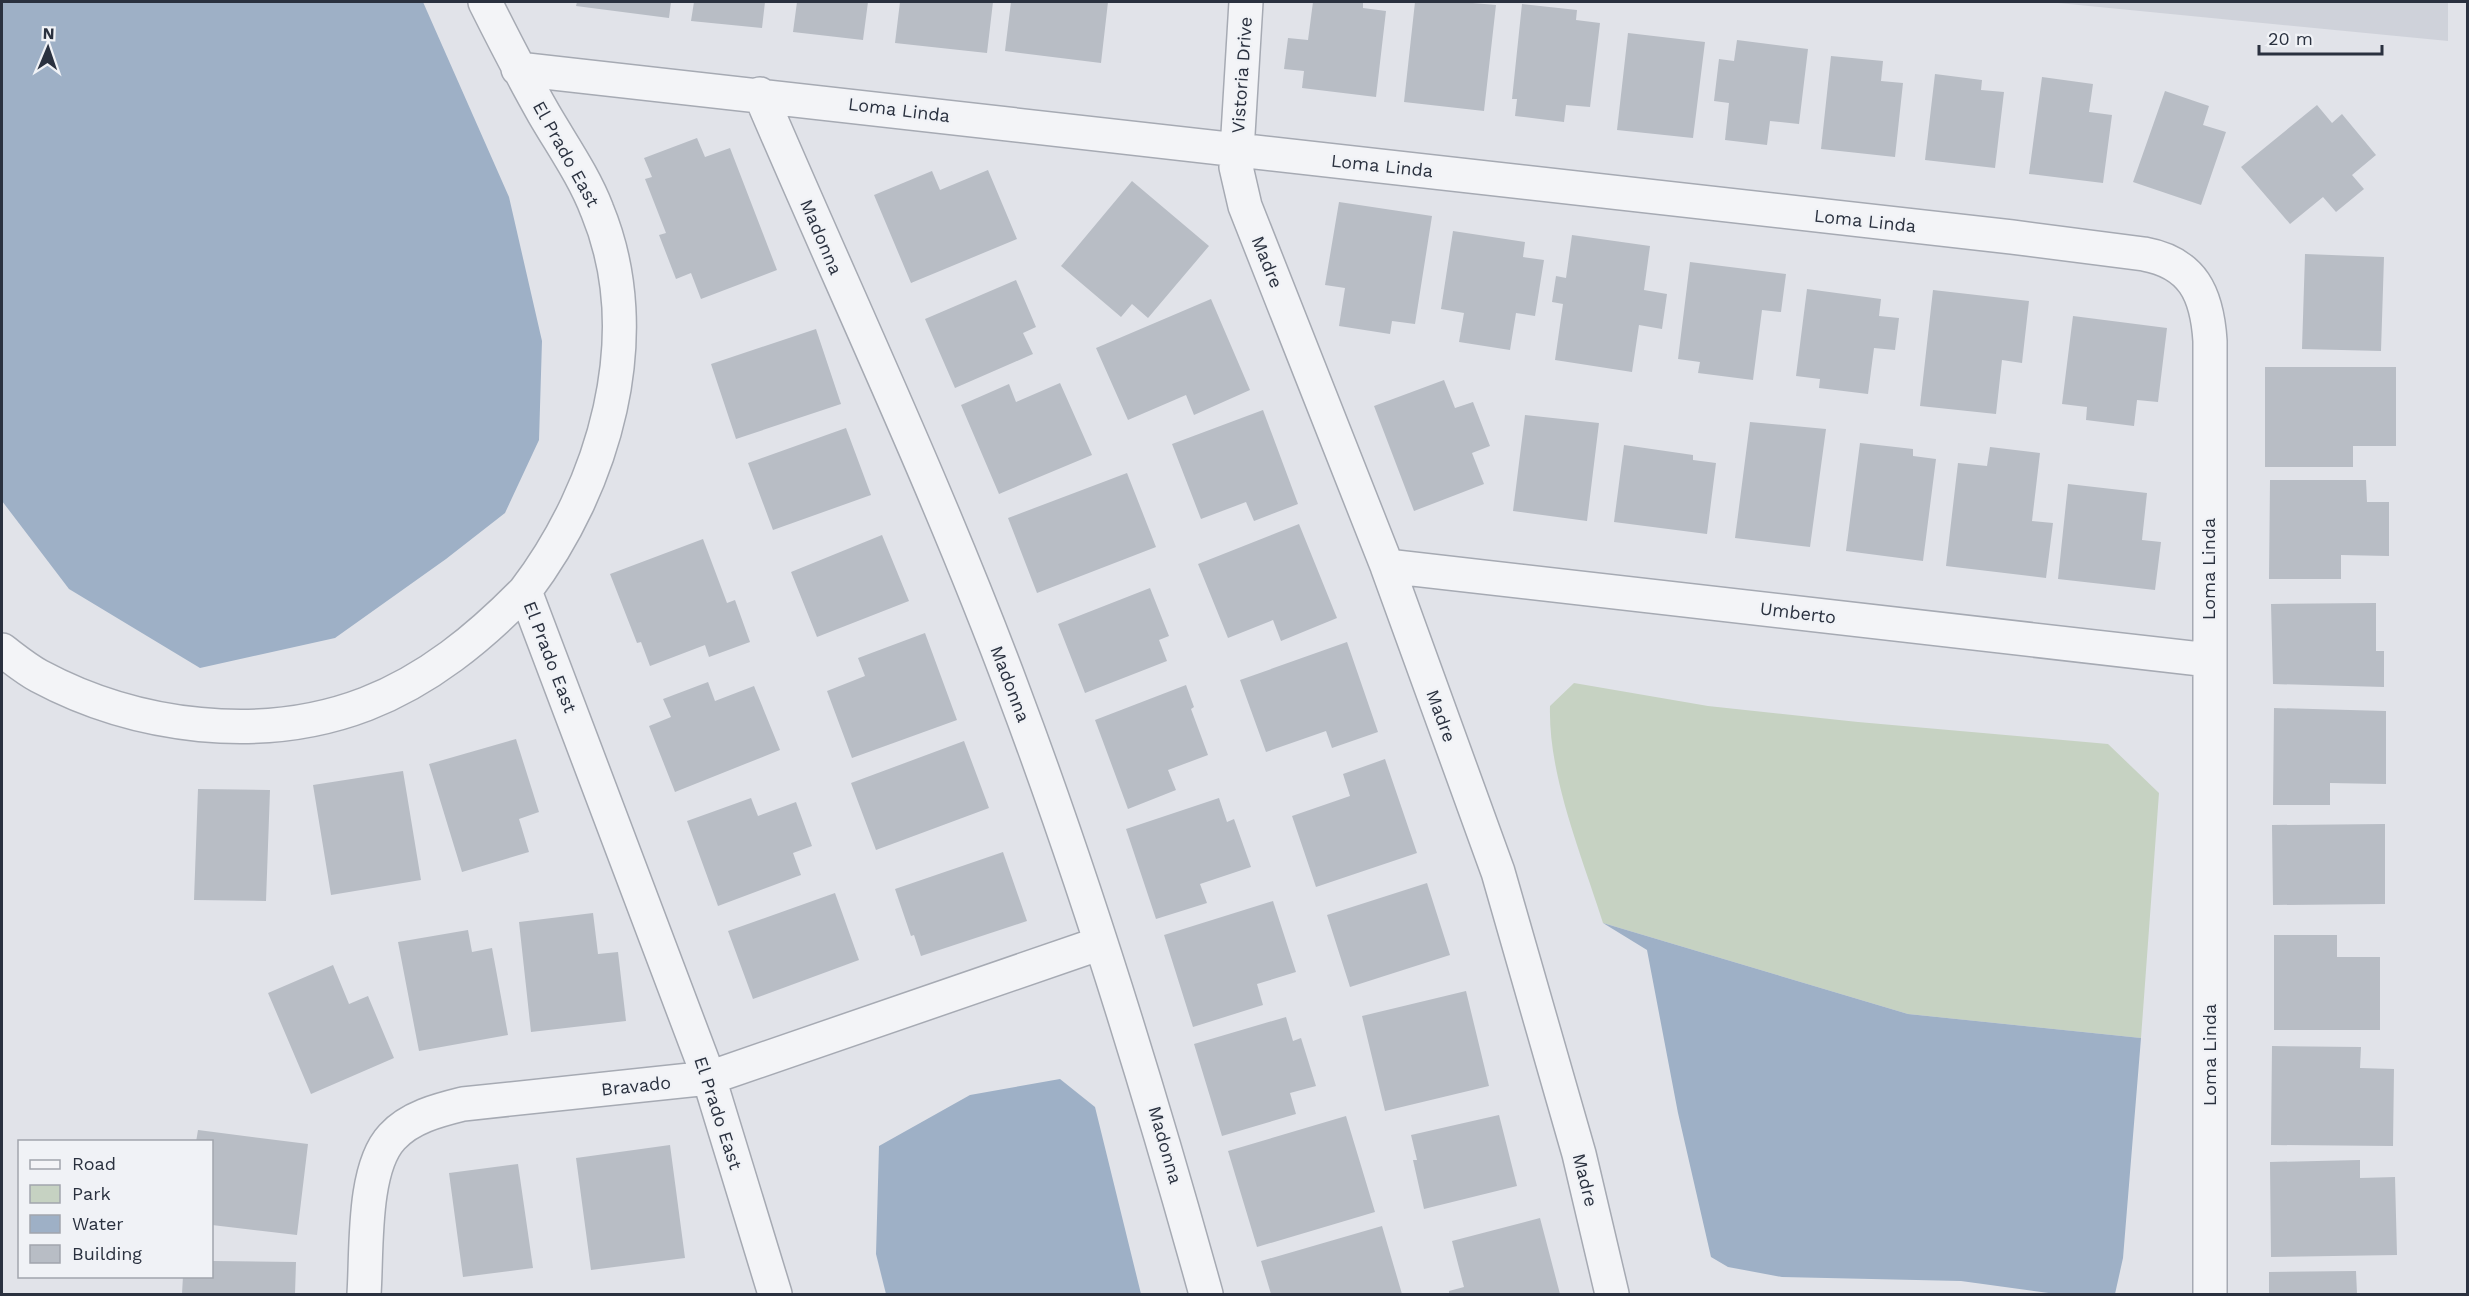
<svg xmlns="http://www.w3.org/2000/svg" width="2469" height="1296" font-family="'Work Sans',sans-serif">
	<rect width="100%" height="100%" fill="#e1e3e9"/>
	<path fill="#cfd2da" d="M 2048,2 L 2448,2 L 2448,41 Z"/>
	<path fill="#c6d2c2" d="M 1574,683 L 1708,706 L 1858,722 L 2108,744 L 2159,793 L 2141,1038 L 1908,1014 L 1603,923 C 1582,856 1548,776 1550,706 Z"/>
	<path fill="#9eb0c6" d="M 2,2 L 423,2 L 509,197 L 542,341 L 539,440 L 505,513 L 446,559 L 335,638 L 200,668 L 69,589 L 2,501 Z
		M 1603,923 L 1908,1014 L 2141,1038 L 2123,1258 L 2115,1294 L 2056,1294 L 1961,1281 L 1782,1277 L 1728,1267 L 1711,1257 L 1678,1113 L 1647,950 Z
		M 1060,1079 L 1095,1107 L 1141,1294 L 886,1294 L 876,1254 L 879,1146 L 970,1095 Z"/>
	<path fill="#b8bdc5" d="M 577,2 L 671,2 L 669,18 L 576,6 Z
		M 694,2 L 765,2 L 762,28 L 691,21 Z
		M 797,2 L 868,2 L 863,40 L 793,32 Z
		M 900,2 L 993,2 L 987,53 L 895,43 Z
		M 1011,2 L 1108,2 L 1101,63 L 1005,51 Z
		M 1313,2 L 1363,2 L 1363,8 L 1386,11 L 1376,97 L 1302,88 L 1304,71 L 1284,69 L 1288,38 L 1308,40 Z
		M 1415,2 L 1461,2 L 1496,5 L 1484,111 L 1404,102 Z
		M 1522,4 L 1577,10 L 1576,20 L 1600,23 L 1590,107 L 1566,105 L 1564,122 L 1515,116 L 1517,99 L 1512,99 Z
		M 1628,33 L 1705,42 L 1693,138 L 1617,130 Z
		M 1737,40 L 1808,49 L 1799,124 L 1770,121 L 1767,145 L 1725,140 L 1729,103 L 1714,101 L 1719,59 L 1734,61 Z
		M 1831,56 L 1883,61 L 1881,81 L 1903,83 L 1895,157 L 1821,149 Z
		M 1935,74 L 1982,80 L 1981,90 L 2004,92 L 1995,168 L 1925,160 Z
		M 2042,77 L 2093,84 L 2089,112 L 2112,115 L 2103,183 L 2029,174 Z
		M 2165,91 L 2209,106 L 2203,125 L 2226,132 L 2201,205 L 2133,182 Z
		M 2317,105 L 2332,123 L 2342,114 L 2376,155 L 2352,175 L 2364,189 L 2336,212 L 2323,197 L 2290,224 L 2241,167 Z
		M 697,138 L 705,157 L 730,148 L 777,270 L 701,299 L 691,273 L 676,279 L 659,235 L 666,233 L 645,179 L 652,177 L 644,158 Z
		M 988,170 L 1017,239 L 911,283 L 874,195 L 932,171 L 940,190 Z
		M 1132,181 L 1209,246 L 1148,318 L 1132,304 L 1121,317 L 1061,266 Z
		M 1339,202 L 1432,216 L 1415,324 L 1392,321 L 1390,334 L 1339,326 L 1345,288 L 1325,285 Z
		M 1453,231 L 1525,242 L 1523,257 L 1544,260 L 1535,316 L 1516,313 L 1510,350 L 1459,342 L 1464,313 L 1441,309 Z
		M 1572,235 L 1650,246 L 1644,290 L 1667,294 L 1662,329 L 1639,325 L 1632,372 L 1555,360 L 1563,304 L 1552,302 L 1556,276 L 1566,278 Z
		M 2305,254 L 2384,257 L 2381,351 L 2302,349 Z
		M 1690,262 L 1786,274 L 1781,312 L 1762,310 L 1753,380 L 1698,373 L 1700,362 L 1678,359 Z
		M 1016,280 L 1036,327 L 1023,333 L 1033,354 L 955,388 L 925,319 Z
		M 1807,289 L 1881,299 L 1879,316 L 1899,318 L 1895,350 L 1874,348 L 1868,394 L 1819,388 L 1820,379 L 1796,376 Z
		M 1933,290 L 2029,301 L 2022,363 L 2002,360 L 1996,414 L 1920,406 Z
		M 1211,299 L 1250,390 L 1194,415 L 1186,395 L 1128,420 L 1096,348 Z
		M 2073,316 L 2167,328 L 2158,402 L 2137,400 L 2134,426 L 2086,420 L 2087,407 L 2062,404 Z
		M 816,329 L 841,404 L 736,439 L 711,364 Z
		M 2265,367 L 2396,367 L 2396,446 L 2353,446 L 2353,467 L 2265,467 Z
		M 1444,380 L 1455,408 L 1473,402 L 1490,446 L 1472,453 L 1484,484 L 1414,511 L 1374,406 Z
		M 1060,383 L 1092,455 L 999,494 L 961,405 L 1009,384 L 1016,402 Z
		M 1263,410 L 1298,504 L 1254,521 L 1246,502 L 1201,519 L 1172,444 Z
		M 1525,415 L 1599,423 L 1587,521 L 1513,511 Z
		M 1750,422 L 1826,429 L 1810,547 L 1735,538 Z
		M 846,428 L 871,495 L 773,530 L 748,463 Z
		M 1860,443 L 1913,449 L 1913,456 L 1936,459 L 1923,561 L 1846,551 Z
		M 1624,445 L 1693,455 L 1693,460 L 1716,463 L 1707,534 L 1614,522 Z
		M 1990,447 L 2040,453 L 2032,521 L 2053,523 L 2046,578 L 1946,566 L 1958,463 L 1987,466 Z
		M 1127,473 L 1156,547 L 1037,593 L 1008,518 Z
		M 2270,480 L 2366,480 L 2367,502 L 2389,502 L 2389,556 L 2341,555 L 2341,579 L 2269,579 Z
		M 2068,484 L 2147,493 L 2142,540 L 2161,542 L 2155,590 L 2058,579 Z
		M 1299,524 L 1337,618 L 1281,641 L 1273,620 L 1228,638 L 1198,564 Z
		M 882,535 L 909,601 L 817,637 L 791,572 Z
		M 703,539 L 727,603 L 735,600 L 750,642 L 709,657 L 705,645 L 650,666 L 641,642 L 637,643 L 610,574 Z
		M 1150,588 L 1169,636 L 1159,640 L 1167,661 L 1085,693 L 1058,624 Z
		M 2376,603 L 2376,651 L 2384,651 L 2384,687 L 2273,684 L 2271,604 Z
		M 925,633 L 957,720 L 852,758 L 827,691 L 865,676 L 858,658 Z
		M 1347,642 L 1378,732 L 1332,748 L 1326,731 L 1266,752 L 1240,680 Z
		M 708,682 L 715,701 L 754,686 L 780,750 L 675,792 L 649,726 L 671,717 L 663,699 Z
		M 1186,685 L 1194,707 L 1191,709 L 1208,755 L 1168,770 L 1176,790 L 1128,809 L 1095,720 Z
		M 2274,708 L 2386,711 L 2386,784 L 2330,783 L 2330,805 L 2273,805 Z
		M 516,739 L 539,812 L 519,819 L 529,852 L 462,872 L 429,764 Z
		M 964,741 L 989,808 L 876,850 L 851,783 Z
		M 1385,759 L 1417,853 L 1316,887 L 1292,816 L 1350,796 L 1343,774 Z
		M 403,771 L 421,880 L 331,895 L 313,785 Z
		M 198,789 L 270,790 L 266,901 L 194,900 Z
		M 751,798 L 758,816 L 796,802 L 812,846 L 793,853 L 801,875 L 718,906 L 687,821 Z
		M 1219,798 L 1227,822 L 1234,819 L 1251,867 L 1200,884 L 1207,903 L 1156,919 L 1126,829 Z
		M 2385,824 L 2385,904 L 2273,905 L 2272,825 Z
		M 1003,852 L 1027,921 L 921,956 L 914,935 L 911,936 L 895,889 Z
		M 1427,883 L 1450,955 L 1350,987 L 1327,915 Z
		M 835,893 L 859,960 L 753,999 L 728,931 Z
		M 1273,901 L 1296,972 L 1257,984 L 1263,1005 L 1193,1027 L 1164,935 Z
		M 593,913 L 598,954 L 618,952 L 626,1021 L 531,1032 L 519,922 Z
		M 468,930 L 472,952 L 492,948 L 508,1035 L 419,1051 L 398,942 Z
		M 2274,935 L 2337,935 L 2337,957 L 2380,957 L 2380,1030 L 2274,1030 Z
		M 333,965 L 349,1004 L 368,996 L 394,1058 L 311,1094 L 268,993 Z
		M 1466,991 L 1489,1086 L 1385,1111 L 1362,1016 Z
		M 1286,1017 L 1293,1041 L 1301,1038 L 1316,1086 L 1290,1093 L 1296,1114 L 1222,1136 L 1194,1044 Z
		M 2272,1046 L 2361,1047 L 2360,1068 L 2394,1069 L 2393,1146 L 2271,1145 Z
		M 1499,1115 L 1517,1186 L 1424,1209 L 1413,1160 L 1417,1160 L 1411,1135 Z
		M 1346,1116 L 1375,1212 L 1257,1247 L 1228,1151 Z
		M 198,1130 L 308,1144 L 297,1235 L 212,1225 L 212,1142 L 196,1142 Z
		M 670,1145 L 685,1258 L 591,1270 L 576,1158 Z
		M 2360,1160 L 2360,1178 L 2395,1177 L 2397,1255 L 2271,1257 L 2270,1162 Z
		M 518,1164 L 533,1268 L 463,1277 L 449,1173 Z
		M 1540,1218 L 1560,1294 L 1449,1294 L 1449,1291 L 1464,1287 L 1452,1241 Z
		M 1382,1226 L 1402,1294 L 1271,1294 L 1261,1261 Z
		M 212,1261 L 296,1262 L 295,1294 L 182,1294 L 183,1276 L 212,1276 Z
		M 2356,1271 L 2357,1294 L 2269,1294 L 2269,1272 Z"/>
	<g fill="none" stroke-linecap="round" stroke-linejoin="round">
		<defs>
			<path id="street" d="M 485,2 C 504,40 523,77 544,114 C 562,145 584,176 597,210 C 649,336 604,487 525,591 L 709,1078 L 775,1294
				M 1246,2 L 1236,167 L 1245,206 L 1387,566 L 1498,872 L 1579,1154 L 1612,1294
				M 518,69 L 2012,237 L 2144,254 C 2193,263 2207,294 2210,341 L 2210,1294
				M 760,94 C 845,293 939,491 1014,693 C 1088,890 1150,1092 1206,1294
				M 1387,566 L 2209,660
				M 2,650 C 14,659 26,669 39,676 C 136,728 262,744 366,704 C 428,680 479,638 525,591
				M 364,1294 C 367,1252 362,1169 392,1137 C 410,1117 439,1110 463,1104 L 709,1078 L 1101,943"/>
		</defs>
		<use href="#street" stroke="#a6aab3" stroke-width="36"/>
		<use href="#street" stroke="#f3f4f7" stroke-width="33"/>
	</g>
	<g text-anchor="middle" stroke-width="4.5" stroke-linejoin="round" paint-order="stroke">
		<g font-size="18" fill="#2a313f" stroke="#f0f2f6">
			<text transform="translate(1242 75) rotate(-86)" y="6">Vistoria Drive</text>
			<text transform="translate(899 110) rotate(7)" y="6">Loma Linda</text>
			<text transform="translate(566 154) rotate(61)" y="6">El Prado East</text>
			<text transform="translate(1382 166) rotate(6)" y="6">Loma Linda</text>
			<text transform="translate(1865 221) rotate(6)" y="6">Loma Linda</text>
			<text transform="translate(821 237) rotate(67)" y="6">Madonna</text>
			<text transform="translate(1267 262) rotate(68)" y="6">Madre</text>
			<text transform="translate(2209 569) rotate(-90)" y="6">Loma Linda</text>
			<text transform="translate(1798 613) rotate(7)" y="6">Umberto</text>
			<text transform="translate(550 657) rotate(69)" y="6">El Prado East</text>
			<text transform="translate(1010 684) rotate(69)" y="6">Madonna</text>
			<text transform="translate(1441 716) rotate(70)" y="6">Madre</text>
			<text transform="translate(2210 1055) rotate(-90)" y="6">Loma Linda</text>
			<text transform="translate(636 1086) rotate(-6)" y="6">Bravado</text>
			<text transform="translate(718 1113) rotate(72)" y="6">El Prado East</text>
			<text transform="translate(1165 1145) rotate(74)" y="6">Madonna</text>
			<text transform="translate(1585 1180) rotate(76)" y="6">Madre</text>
		</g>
	</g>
	<rect width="2469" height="1296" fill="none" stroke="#2a313f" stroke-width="6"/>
	<rect x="18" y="1140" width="195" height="138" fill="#f0f2f6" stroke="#a1a5ad" stroke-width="1.5"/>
	<rect x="30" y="1160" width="30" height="9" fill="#f3f4f7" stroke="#a1a5ad" stroke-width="1.5"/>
	<text x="72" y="1170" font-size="18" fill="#2a313f">Road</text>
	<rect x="30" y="1185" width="30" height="18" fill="#c6d2c2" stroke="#a1a5ad" stroke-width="1.5"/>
	<text x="72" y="1200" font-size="18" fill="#2a313f">Park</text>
	<rect x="30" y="1215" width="30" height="18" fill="#9eb0c6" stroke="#a1a5ad" stroke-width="1.5"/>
	<text x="72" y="1230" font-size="18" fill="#2a313f">Water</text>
	<rect x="30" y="1245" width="30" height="18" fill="#b8bdc5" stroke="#a1a5ad" stroke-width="1.5"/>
	<text x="72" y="1260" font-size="18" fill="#2a313f">Building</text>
	<g transform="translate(48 48) rotate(2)" stroke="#f0f2f6" stroke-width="4.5" paint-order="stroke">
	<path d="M0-4.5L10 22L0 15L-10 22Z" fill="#2a313f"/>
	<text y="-9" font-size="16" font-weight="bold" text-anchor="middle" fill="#2a313f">N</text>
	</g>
	<path d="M2259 45v9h123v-9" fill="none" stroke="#2a313f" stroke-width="3"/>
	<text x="2268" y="45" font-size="18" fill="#2a313f" stroke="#f0f2f6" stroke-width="4.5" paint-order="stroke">20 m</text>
</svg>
